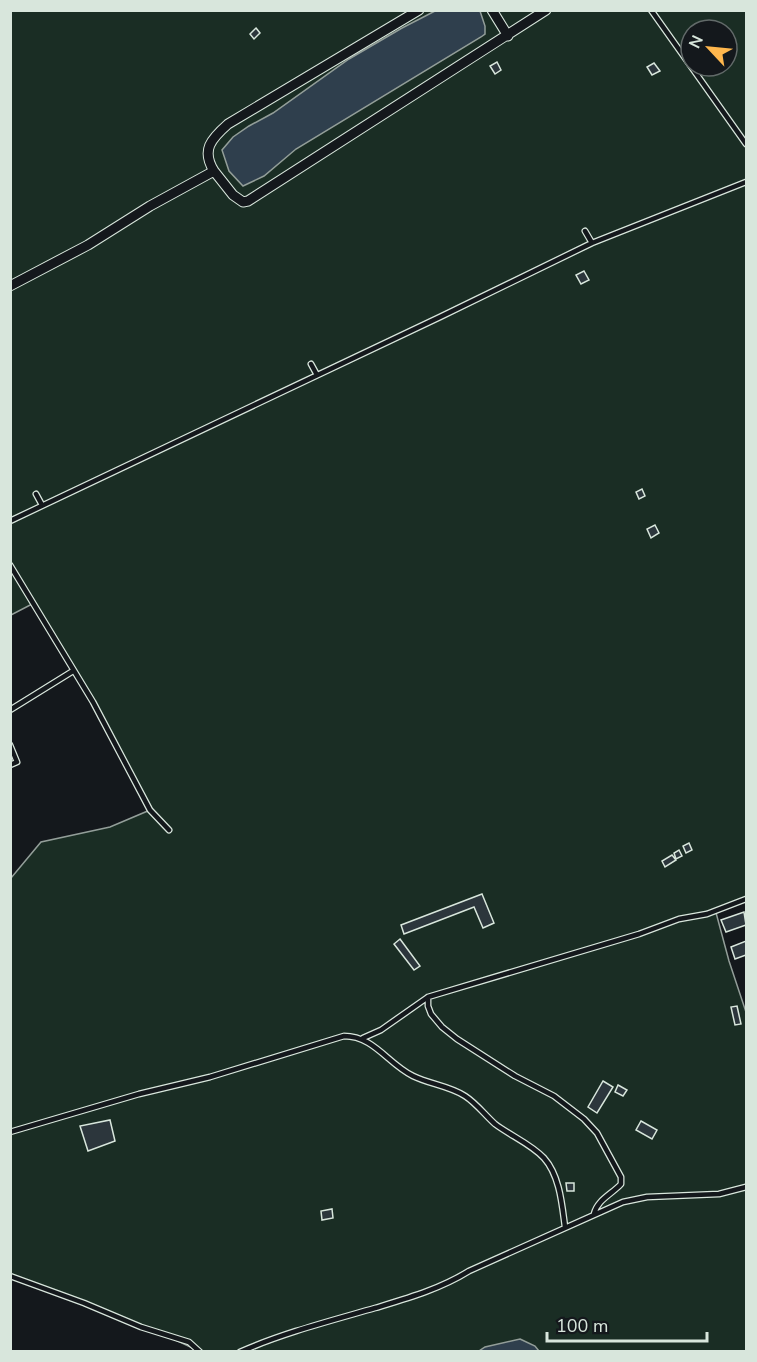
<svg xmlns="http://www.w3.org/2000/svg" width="757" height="1362" font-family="'Nunito Sans',sans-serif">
	<rect width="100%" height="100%" fill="#14181c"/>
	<path fill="#1a2d24" stroke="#939e99" stroke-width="1.5" fill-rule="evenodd" d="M 11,11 L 746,11 L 746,898 L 715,909 L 729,961 L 746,1012 L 746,1351 L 199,1351 L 154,1330 L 11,1276 L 11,878 L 41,842 L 110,827 L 150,810 L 133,775 L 34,603 L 11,615 ZM 691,30 L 727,30 L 727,66 L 691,66 Z"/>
	<path fill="#2f3f4d" stroke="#939e99" stroke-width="1.5" d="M 480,11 L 485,26 L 485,34 L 481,37 L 296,149 L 264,176 L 243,186 L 229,171 L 222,150 L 233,137 L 249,126 L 273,113 L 349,59 L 402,28 L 435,11 Z
		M 520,1339 L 535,1346 L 539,1351 L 479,1351 L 485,1347 Z"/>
	<path fill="#2c363c" stroke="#d8e6dc" stroke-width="1.5" d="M 256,28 L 260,33 L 254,39 L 250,34 Z
		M 497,62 L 501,70 L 495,74 L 490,66 Z
		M 654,63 L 660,71 L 652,75 L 647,67 Z
		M 584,271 L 589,280 L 581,284 L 576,275 Z
		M 642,489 L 645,496 L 639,499 L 636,492 Z
		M 655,525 L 659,533 L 651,538 L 647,529 Z
		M 689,843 L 692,850 L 686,853 L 683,846 Z
		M 679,850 L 682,856 L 676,859 L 674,853 Z
		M 672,855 L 676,860 L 665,867 L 662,861 Z
		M 482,894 L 494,923 L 483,928 L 474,907 L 404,934 L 401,925 Z
		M 744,912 L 746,925 L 726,932 L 721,920 Z
		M 400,939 L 420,966 L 414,970 L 394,944 Z
		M 746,941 L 746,955 L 735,959 L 731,947 Z
		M 737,1006 L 741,1024 L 735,1025 L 731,1007 Z
		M 603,1081 L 613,1087 L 597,1113 L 588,1107 Z
		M 618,1085 L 627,1090 L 623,1096 L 615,1092 Z
		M 110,1120 L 115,1141 L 88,1151 L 80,1126 Z
		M 641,1121 L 657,1130 L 652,1139 L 636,1130 Z
		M 566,1183 L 574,1183 L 574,1191 L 567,1191 Z
		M 332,1209 L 333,1218 L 322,1220 L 321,1211 Z"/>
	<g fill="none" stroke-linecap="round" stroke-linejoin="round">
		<defs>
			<path id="service" d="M 651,10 L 746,144
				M 585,231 L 592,243
				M 311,364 L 317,375
				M 36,494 L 42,505
				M 10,521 L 440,317 L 592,243 L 746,182
				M 10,565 L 93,702 L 150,810 L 169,830
				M 10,710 L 73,671
				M 10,745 L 17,762 L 10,765
				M 428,997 L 428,1006 L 431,1014 L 442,1027 L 457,1039 L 515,1076 L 554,1096 L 584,1119 L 597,1133 L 621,1177 L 621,1184 C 612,1194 597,1200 594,1214
				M 363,1038 L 381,1030 L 428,997 L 639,934 L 679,919 L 707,914 L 746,899
				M 10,1132 L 139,1094 L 210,1077 L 344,1036 C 374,1036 388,1064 413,1076 C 429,1084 450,1086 465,1096 C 476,1103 485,1115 495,1124 C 511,1136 531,1144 544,1158 C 560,1176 562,1205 565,1227
				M 10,1276 L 84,1303 L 141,1327 L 189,1342 L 200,1352
				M 240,1352 C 283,1333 330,1321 375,1308 C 408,1298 440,1289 469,1271 L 623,1202 L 647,1197 L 719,1194 L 746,1187"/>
			<path id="minor" d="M 492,10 L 508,36
				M 214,171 L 233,195 L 243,202 L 248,201 L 546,10
				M 10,286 L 88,245 L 150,206 L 214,171 C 201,150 211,139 228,124 L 419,10"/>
		</defs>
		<use href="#service" stroke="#d8e6dc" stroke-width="7"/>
		<use href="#minor" stroke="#d8e6dc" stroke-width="11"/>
		<use href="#service" stroke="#14181c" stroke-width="4.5"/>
		<use href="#minor" stroke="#14181c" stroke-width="9"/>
	</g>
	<rect width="757" height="1362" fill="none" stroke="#d8e6dc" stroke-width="24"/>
	<g transform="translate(709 48) rotate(296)"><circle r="28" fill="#14181c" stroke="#626a69" stroke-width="1.5"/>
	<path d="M0-4.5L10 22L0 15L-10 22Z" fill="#ffb74d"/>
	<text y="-9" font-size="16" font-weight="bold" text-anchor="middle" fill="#d8e6dc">N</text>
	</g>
	<path d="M547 1332v9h160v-9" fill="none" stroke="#d8e6dc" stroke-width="3"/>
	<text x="556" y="1332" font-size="18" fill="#d8e6dc" stroke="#14181c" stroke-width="4.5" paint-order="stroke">100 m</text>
</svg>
